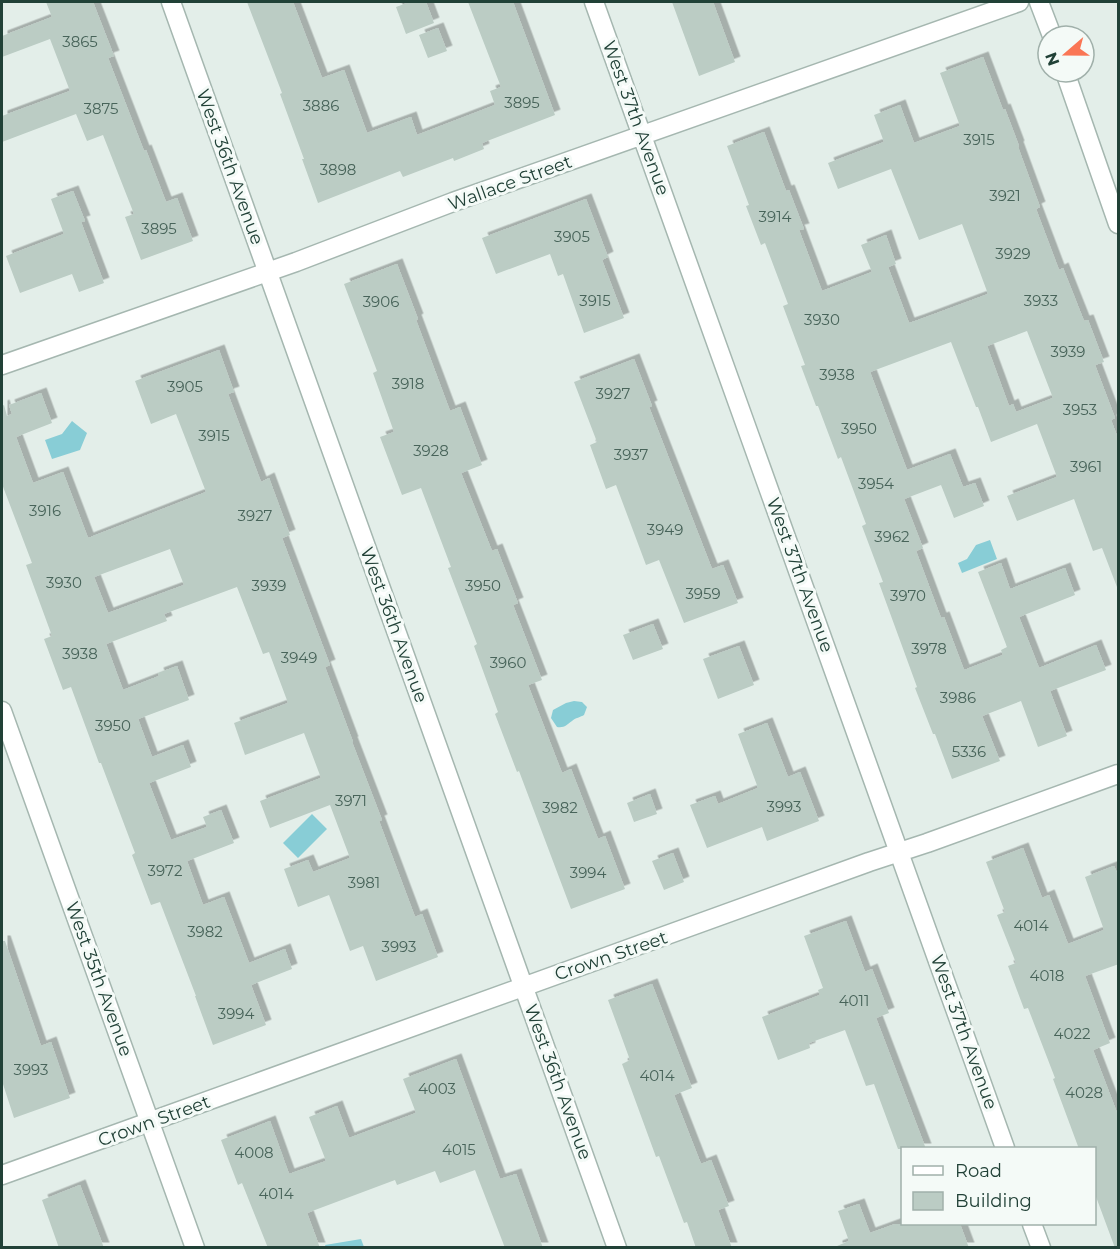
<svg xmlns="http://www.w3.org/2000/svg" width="1120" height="1249" font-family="Montserrat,sans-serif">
	<defs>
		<filter id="shadow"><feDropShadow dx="5.5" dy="-5.5" stdDeviation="0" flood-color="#0004"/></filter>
	</defs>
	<rect width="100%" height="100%" fill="#e3eee9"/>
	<path fill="#88cdd6" d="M 72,421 L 87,433 L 80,450 L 52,459 L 45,440 L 62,434 Z
		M 990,540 L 997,559 L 962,573 L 958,563 L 967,559 L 976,545 Z
		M 574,701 L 582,702 L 587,707 L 584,715 C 581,717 575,718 572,721 C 566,725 565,728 557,727 L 551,718 L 553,710 L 566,703 Z
		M 312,814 L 327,829 L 298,858 L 283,843 Z
		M 361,1239 L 364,1247 L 326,1247 L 325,1245 Z"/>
	<path fill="#bbccc4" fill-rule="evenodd" filter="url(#shadow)" d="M 46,2 L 93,2 L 114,56 L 108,58 L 144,151 L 146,150 L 166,202 L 177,198 L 193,241 L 141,260 L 125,217 L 134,214 L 103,135 L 87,141 L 76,114 L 2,142 L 2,116 L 70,91 L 50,39 L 2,57 L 2,36 L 52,17 Z
		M 247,2 L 293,2 L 322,78 L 344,70 L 367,133 L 411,117 L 417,135 L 495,105 L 490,91 L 501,87 L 468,2 L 513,2 L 555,115 L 482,143 L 484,149 L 454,161 L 453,158 L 403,177 L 400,171 L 318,203 L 302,159 L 304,159 L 280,94 L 282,93 Z
		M 410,2 L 426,2 L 434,23 L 406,34 L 396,7 Z
		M 672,2 L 713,2 L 735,62 L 699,76 Z
		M 438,28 L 447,51 L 428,58 L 419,35 Z
		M 983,57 L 1003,110 L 1005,109 L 1019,146 L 1018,147 L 1040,207 L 1036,209 L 1059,270 L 1063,268 L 1084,321 L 1088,320 L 1104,362 L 1095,365 L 1115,418 L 1111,420 L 1119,441 L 1119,587 L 1117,587 L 1102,548 L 1093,551 L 1074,499 L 1017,521 L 1007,496 L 1057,477 L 1037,424 L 991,442 L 978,407 L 976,407 L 951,342 L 870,372 L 907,470 L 950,454 L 963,487 L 975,483 L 984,506 L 954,518 L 941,485 L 904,499 L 923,548 L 916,551 L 941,618 L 944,617 L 964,670 L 1003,655 L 1001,650 L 1007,647 L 978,572 L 1001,563 L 1010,589 L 1065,568 L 1075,595 L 1019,617 L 1039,668 L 1096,645 L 1106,670 L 1050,691 L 1067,736 L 1038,747 L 1021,701 L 982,716 L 1000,761 L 952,779 L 935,734 L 933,734 L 915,688 L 917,687 L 879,583 L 883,582 L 862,526 L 866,524 L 841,457 L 838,459 L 818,406 L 816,406 L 801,366 L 805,365 L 783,306 L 788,304 L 765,243 L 761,245 L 746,206 L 749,205 L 727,146 L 764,132 L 786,191 L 789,190 L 804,229 L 799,230 L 822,291 L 872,272 L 861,245 L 886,235 L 896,264 L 888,267 L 909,323 L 918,320 L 988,294 L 962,224 L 919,240 L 891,169 L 838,189 L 828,163 L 884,142 L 874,115 L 900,105 L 914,143 L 960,126 L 940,73 ZM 1027,331 L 1053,398 L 1016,412 L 1013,404 L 1009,406 L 987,346 Z
		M 73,191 L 85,221 L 81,222 L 104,283 L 79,292 L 72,274 L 20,293 L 6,256 L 64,234 L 51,199 Z
		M 586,199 L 608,257 L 602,260 L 624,318 L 584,333 L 563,274 L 558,276 L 550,254 L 496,274 L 482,238 Z
		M 397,264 L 418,319 L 416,320 L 450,411 L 460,407 L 482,465 L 461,473 L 492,551 L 497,549 L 518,603 L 513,605 L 542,680 L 528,685 L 562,773 L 571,769 L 598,839 L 605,836 L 625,889 L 571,909 L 519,771 L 517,772 L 495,714 L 498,712 L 474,646 L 477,644 L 448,568 L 451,567 L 421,488 L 402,495 L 380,437 L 394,432 L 373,373 L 377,371 L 344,284 Z
		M 219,350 L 234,392 L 228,394 L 261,482 L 269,478 L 290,535 L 282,538 L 330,665 L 325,667 L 353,742 L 352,742 L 382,820 L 379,821 L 415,917 L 422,914 L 438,957 L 376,981 L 363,946 L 350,951 L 329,895 L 298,907 L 284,869 L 308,860 L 313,872 L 350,858 L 330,805 L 270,828 L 260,801 L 321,778 L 304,733 L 245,755 L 234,723 L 288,703 L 269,652 L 263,654 L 237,587 L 164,614 L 167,621 L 106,644 L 123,690 L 159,676 L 158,673 L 177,666 L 189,700 L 138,719 L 152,757 L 183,745 L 191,767 L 149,783 L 171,840 L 207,827 L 203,817 L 221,810 L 234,843 L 187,861 L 203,905 L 224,897 L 249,963 L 285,949 L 292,969 L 251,985 L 266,1025 L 213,1045 L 195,996 L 196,996 L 160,902 L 151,905 L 132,855 L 135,853 L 101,763 L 99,763 L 71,687 L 63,690 L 44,639 L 52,636 L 26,565 L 32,563 L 2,484 L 2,406 L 4,405 L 7,416 L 12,414 L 9,405 L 41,393 L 52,423 L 16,437 L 33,483 L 63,472 L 88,538 L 206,492 L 176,414 L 151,424 L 135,381 ZM 170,549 L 184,585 L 108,613 L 94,577 Z
		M 634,359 L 652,406 L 649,407 L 712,569 L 723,565 L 738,603 L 684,623 L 659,560 L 646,565 L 616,485 L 606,489 L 590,445 L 597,442 L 574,382 Z
		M 653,624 L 663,649 L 633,660 L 623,635 Z
		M 739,646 L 754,685 L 718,699 L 703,659 Z
		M 767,723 L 788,777 L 800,772 L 819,821 L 767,841 L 762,827 L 707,848 L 690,805 L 715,796 L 718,804 L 758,788 L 738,734 Z
		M 650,794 L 657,814 L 634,822 L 627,803 Z
		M 1023,848 L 1042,898 L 1049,895 L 1068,944 L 1104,930 L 1085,877 L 1114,866 L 1119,877 L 1119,964 L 1085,976 L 1110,1043 L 1093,1050 L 1119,1118 L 1119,1248 L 1115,1248 L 1095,1194 L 1095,1149 L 1079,1149 L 1053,1079 L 1055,1078 L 1028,1008 L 1024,1009 L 1008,966 L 1016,963 L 997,915 L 1005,912 L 986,862 Z
		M 673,853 L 684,882 L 664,890 L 652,861 Z
		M 846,921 L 865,972 L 872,969 L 889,1013 L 876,1018 L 926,1149 L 898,1149 L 874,1084 L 866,1086 L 845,1030 L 809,1043 L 810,1048 L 778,1060 L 762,1017 L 820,995 L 818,990 L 823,988 L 804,936 Z
		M 2,941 L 5,941 L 41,1046 L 51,1042 L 70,1098 L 14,1118 L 2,1081 Z
		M 652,984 L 692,1088 L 674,1095 L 701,1164 L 711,1160 L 729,1206 L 718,1210 L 732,1248 L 696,1248 L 687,1222 L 684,1223 L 659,1156 L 656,1157 L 622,1064 L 630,1060 L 608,1000 Z
		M 456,1059 L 500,1179 L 516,1174 L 543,1248 L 505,1248 L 475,1170 L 440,1183 L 435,1171 L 397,1185 L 395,1180 L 307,1213 L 320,1248 L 268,1248 L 242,1183 L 238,1185 L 221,1140 L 270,1121 L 289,1174 L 326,1161 L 309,1117 L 337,1106 L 349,1138 L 416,1113 L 403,1079 Z
		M 80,1185 L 104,1248 L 59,1248 L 42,1200 Z
		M 859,1204 L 870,1233 L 895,1224 L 960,1224 L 969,1248 L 837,1248 L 837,1246 L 849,1241 L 838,1211 Z"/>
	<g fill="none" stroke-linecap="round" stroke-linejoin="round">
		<defs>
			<path id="minor" d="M 171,2 L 617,1248
				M 594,2 L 1005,1148
				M 1039,2 L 1052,36
				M 1065,72 L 1118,224
				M 2,365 L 296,262 L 453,202 L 1019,2
				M 2,711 L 195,1248
				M 2,1175 L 869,862 L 927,843 L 1118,774
				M 1032,1224 L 1041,1248"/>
		</defs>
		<use href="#minor" stroke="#a5b7b0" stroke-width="21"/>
		<use href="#minor" stroke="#fff" stroke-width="18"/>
	</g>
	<g text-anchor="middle" stroke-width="6" stroke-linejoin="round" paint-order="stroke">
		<g font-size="15" fill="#48645a">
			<text x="80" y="47">3865</text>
			<text x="522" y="108">3895</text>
			<text x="321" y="111">3886</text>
			<text x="101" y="114">3875</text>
			<text x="979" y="145">3915</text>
			<text x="338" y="175">3898</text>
			<text x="1005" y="201">3921</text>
			<text x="775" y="222">3914</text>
			<text x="159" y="234">3895</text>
			<text x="572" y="242">3905</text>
			<text x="1013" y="259">3929</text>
			<text x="595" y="306">3915</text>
			<text x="1041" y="306">3933</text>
			<text x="381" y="307">3906</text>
			<text x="822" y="325">3930</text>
			<text x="1068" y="357">3939</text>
			<text x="837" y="380">3938</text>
			<text x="408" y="389">3918</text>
			<text x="185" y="392">3905</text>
			<text x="613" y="399">3927</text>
			<text x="1080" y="415">3953</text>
			<text x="859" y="434">3950</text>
			<text x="214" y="441">3915</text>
			<text x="431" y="456">3928</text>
			<text x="631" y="460">3937</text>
			<text x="1086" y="472">3961</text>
			<text x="876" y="489">3954</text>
			<text x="45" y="516">3916</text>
			<text x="255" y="521">3927</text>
			<text x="665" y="535">3949</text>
			<text x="892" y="542">3962</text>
			<text x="64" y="588">3930</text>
			<text x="269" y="591">3939</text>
			<text x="483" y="591">3950</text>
			<text x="703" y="599">3959</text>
			<text x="908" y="601">3970</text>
			<text x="929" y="654">3978</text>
			<text x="80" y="659">3938</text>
			<text x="299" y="663">3949</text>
			<text x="508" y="668">3960</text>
			<text x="958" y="703">3986</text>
			<text x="113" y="731">3950</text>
			<text x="969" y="757">5336</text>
			<text x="351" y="806">3971</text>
			<text x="784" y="812">3993</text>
			<text x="560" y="813">3982</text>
			<text x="165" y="876">3972</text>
			<text x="588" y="878">3994</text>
			<text x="364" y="888">3981</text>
			<text x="1031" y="931">4014</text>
			<text x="205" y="937">3982</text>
			<text x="399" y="952">3993</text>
			<text x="1047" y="981">4018</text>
			<text x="854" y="1006">4011</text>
			<text x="236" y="1019">3994</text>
			<text x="1072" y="1039">4022</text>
			<text x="31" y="1075">3993</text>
			<text x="657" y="1081">4014</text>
			<text x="437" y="1094">4003</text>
			<text x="1084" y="1098">4028</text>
			<text x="459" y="1155">4015</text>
			<text x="254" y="1158">4008</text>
			<text x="276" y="1199">4014</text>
		</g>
		<g font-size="18" fill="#214137" stroke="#f4faf7">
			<text transform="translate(636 118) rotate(70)" y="6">West 37th Avenue</text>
			<text transform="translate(230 167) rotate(70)" y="6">West 36th Avenue</text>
			<text transform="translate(510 183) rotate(-20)" y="6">Wallace Street</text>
			<text transform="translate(800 575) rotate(70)" y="6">West 37th Avenue</text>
			<text transform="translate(394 625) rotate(70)" y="6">West 36th Avenue</text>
			<text transform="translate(611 956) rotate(-19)" y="6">Crown Street</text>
			<text transform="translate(99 979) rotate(70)" y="6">West 35th Avenue</text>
			<text transform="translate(964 1032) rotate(70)" y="6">West 37th Avenue</text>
			<text transform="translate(558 1082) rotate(70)" y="6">West 36th Avenue</text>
			<text transform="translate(154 1121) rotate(-20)" y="6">Crown Street</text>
		</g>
	</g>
	<rect width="1120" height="1249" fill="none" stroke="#214137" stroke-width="6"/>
	<rect x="901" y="1147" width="195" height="78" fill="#f4faf7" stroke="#a0b0aa" stroke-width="1.5"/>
	<rect x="913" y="1166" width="30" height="9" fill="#ffffff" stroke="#a0b0aa" stroke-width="1.5"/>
	<text x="955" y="1177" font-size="18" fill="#214137">Road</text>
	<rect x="913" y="1192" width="30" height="18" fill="#bbccc4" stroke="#a0b0aa" stroke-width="1.5"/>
	<text x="955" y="1207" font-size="18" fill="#214137">Building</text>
	<g transform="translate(1066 54) rotate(250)"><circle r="28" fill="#f4faf7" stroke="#a0b0aa" stroke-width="1.5"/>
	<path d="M0-4.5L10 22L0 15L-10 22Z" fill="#fa7655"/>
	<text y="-9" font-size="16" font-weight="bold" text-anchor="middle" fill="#214137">N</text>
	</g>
</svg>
